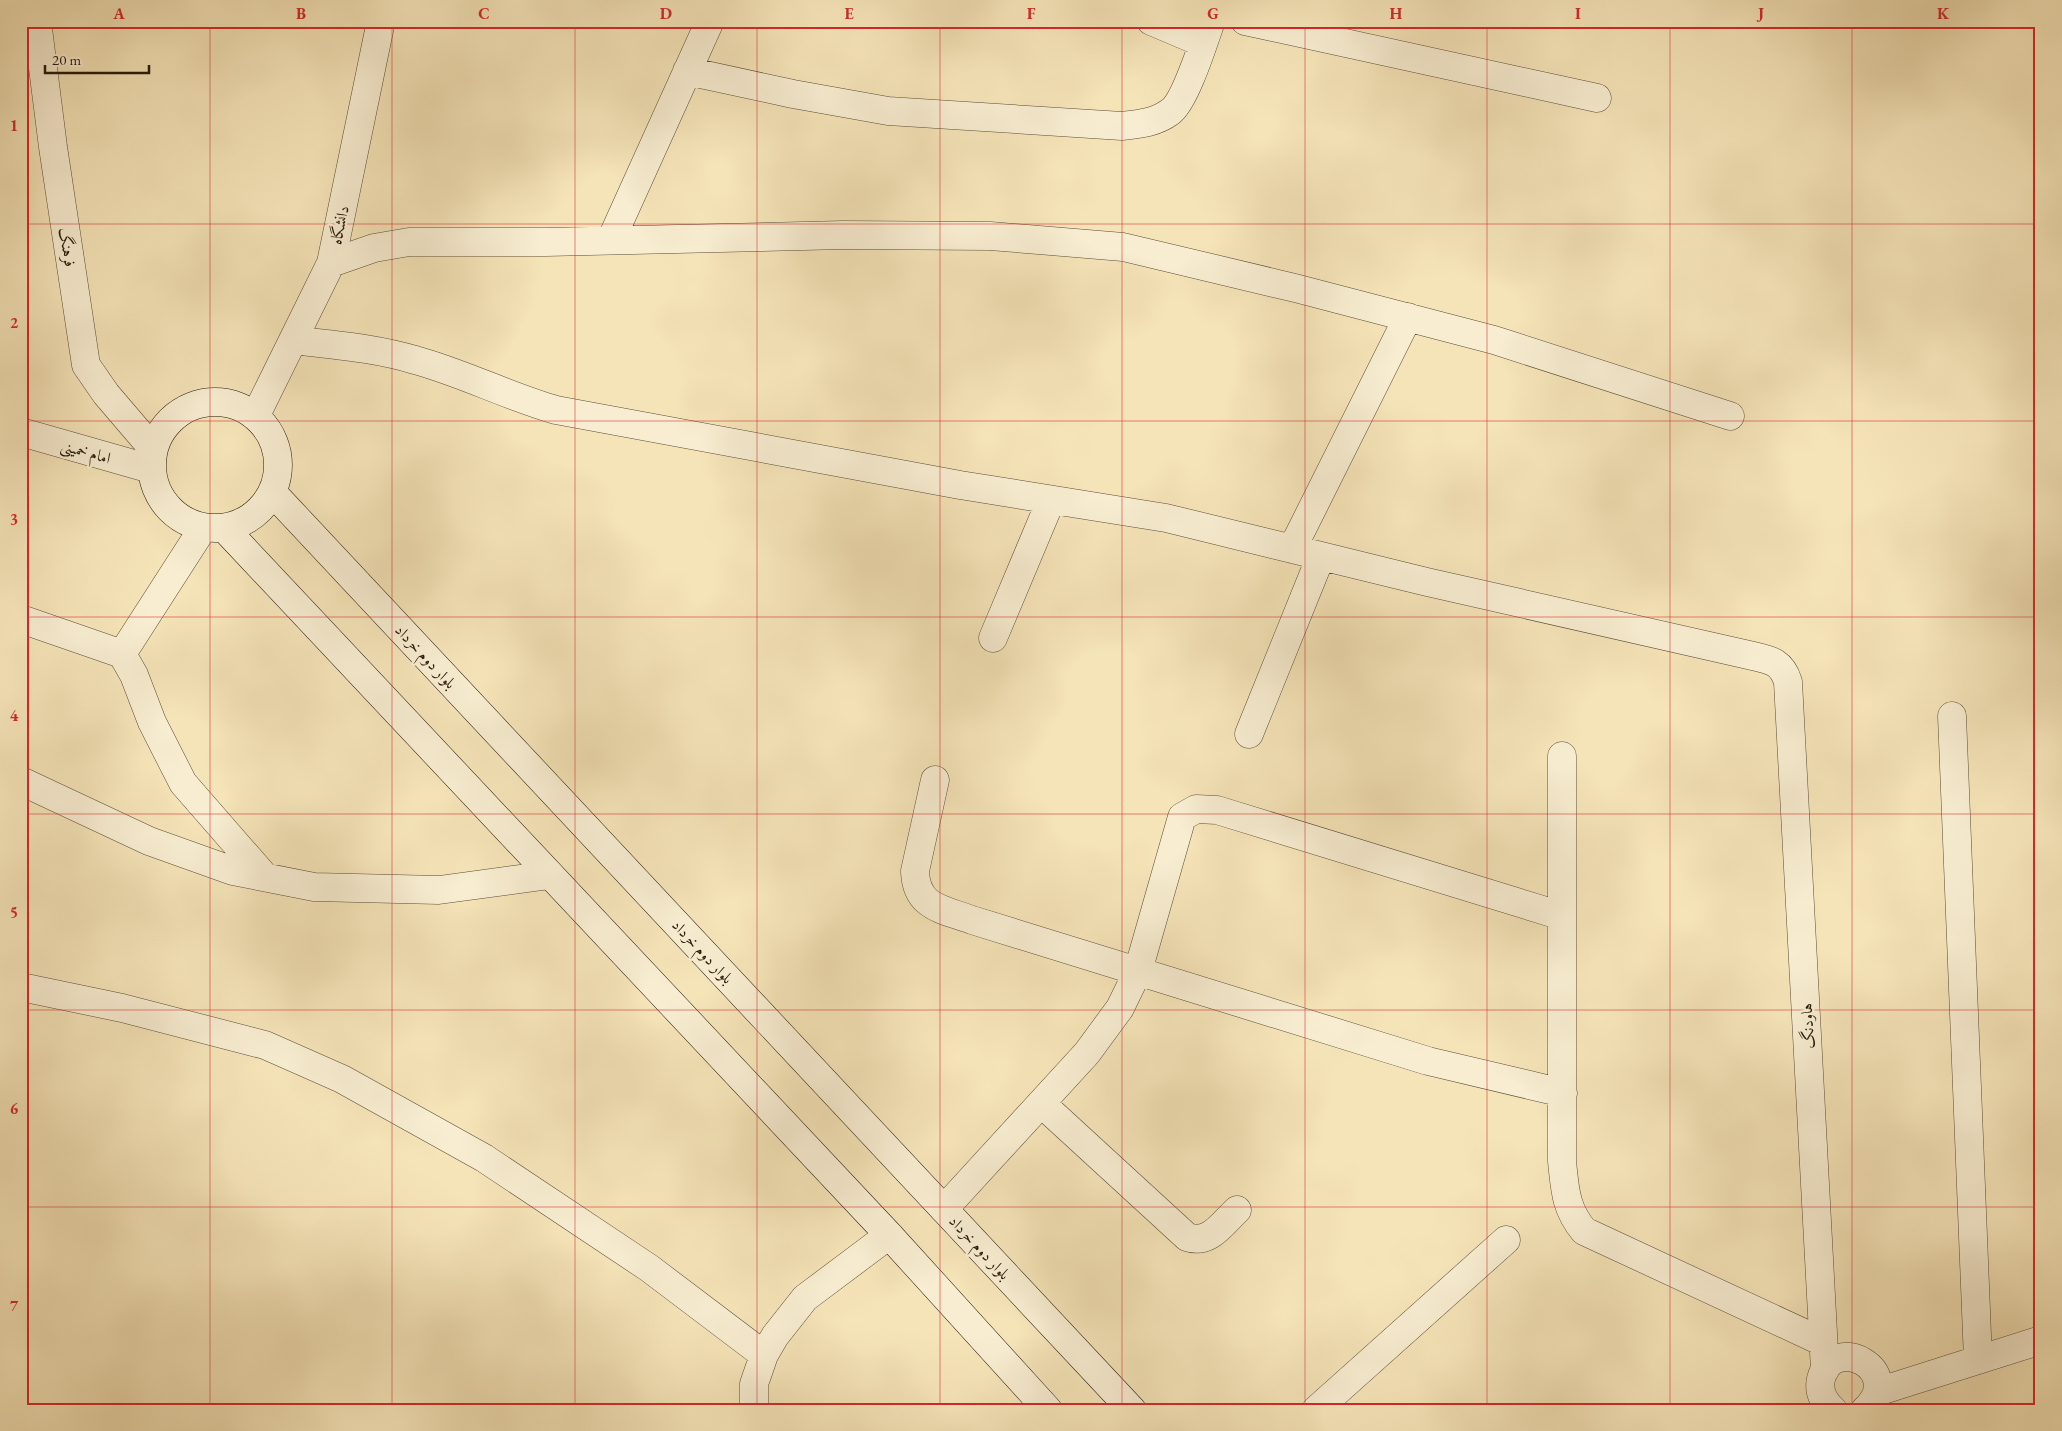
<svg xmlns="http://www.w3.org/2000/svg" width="2062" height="1431" font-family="'EB Garamond',Amiri,serif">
	<rect width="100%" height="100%" fill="#f5e4b8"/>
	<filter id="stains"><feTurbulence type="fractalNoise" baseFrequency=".004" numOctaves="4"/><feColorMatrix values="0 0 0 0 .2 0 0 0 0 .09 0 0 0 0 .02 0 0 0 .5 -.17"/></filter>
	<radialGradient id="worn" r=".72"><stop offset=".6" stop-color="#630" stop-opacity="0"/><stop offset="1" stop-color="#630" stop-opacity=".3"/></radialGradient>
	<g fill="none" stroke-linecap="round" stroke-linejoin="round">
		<defs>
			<path id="street" d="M 37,21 L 53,147 L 86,365 L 106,394 L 153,449
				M 1151,21 L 1203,43
				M 1245,21 L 1597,98
				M 687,71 L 793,94 L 888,111 L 1122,126 C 1139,124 1155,123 1170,112 C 1185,102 1204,41 1211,21
				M 611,240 L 710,21
				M 331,263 L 374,248 L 409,242 L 546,242 L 844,235 L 990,236 L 1123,247 L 1295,288 L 1494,340 L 1730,416
				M 293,340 C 334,345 375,348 415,360 C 463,373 507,396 556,410 L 960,485 L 1166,518 L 1427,582 L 1753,656 C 1771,660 1782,662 1788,682 L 1825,1370
				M 256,415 L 331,263 L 381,21
				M 21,432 L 151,469
				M 1292,549 L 1408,317
				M 21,619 L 122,654 L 134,675 L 152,722 L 183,783 L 265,877
				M 993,638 L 1051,500
				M 122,654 L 203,528
				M 1952,716 L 1978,1360
				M 1249,734 L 1321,556
				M 1562,756 L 1562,1161 C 1565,1189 1565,1208 1584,1231 L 1823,1342
				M 935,780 L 915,871 C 916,908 943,909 972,920 L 1428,1061 L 1563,1093
				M 21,781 L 149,841 L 233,871 L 314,887 L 439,890 L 550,875
				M 21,987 L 122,1008 L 265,1045 L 342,1079 L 484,1158 L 649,1268 L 764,1355
				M 1041,1103 L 1187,1237 C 1209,1245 1221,1225 1237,1210
				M 944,1209 L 1087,1053 L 1120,1008 L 1138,971 L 1182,817 L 1196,809 L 1217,810 L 1562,916
				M 1877,1392 L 2041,1340
				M 754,1410 L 754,1384 L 764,1355 L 775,1336 L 805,1298 L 889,1235
				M 1316,1410 L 1506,1240
				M 1833,1410 C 1824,1402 1818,1392 1821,1379 C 1833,1331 1907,1371 1865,1410"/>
			<path id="secondary" d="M152 465a63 63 0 1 1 126 0a63 63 0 1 1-126 0Z
				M 273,493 L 1132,1410
				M 224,528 L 889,1235 L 1048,1410"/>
		</defs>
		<use href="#street" stroke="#5a4c36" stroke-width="29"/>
		<use href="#secondary" stroke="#27190a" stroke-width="29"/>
		<use href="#street" stroke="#f8edd1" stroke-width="28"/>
		<use href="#secondary" stroke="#f8edd1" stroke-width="28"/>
	</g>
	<path fill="none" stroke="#d62828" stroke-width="1" stroke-opacity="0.55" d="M 210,21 L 210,1410M 392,21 L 392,1410M 575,21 L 575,1410M 757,21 L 757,1410M 940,21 L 940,1410M 1122,21 L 1122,1410M 1305,21 L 1305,1410M 1487,21 L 1487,1410M 1670,21 L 1670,1410M 1852,21 L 1852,1410M 21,224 L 2041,224M 21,421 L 2041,421M 21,617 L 2041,617M 21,814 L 2041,814M 21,1010 L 2041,1010M 21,1207 L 2041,1207"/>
	<g text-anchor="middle" stroke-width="4.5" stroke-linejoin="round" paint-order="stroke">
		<g font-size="16" fill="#27190a" stroke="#f8edd1">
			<text transform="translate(339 225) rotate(-78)" y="6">دانشگاه</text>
			<text transform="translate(68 247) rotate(81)" y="6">فرهنگ</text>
			<text transform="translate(86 451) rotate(16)" y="6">امام خمینی</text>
			<text transform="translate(426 656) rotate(47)" y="6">بلوار دوم خرداد</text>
			<text transform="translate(703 951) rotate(47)" y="6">بلوار دوم خرداد</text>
			<text transform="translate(1807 1026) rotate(-93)" y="6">هاودنگ</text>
			<text transform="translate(980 1247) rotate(47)" y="6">بلوار دوم خرداد</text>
		</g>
	</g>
	<rect width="2062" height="1431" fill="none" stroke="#f5e4b8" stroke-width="55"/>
	<path d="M45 65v8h104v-8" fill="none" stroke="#27190a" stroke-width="2.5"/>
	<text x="52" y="65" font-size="15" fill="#27190a" stroke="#f8edd1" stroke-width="4" paint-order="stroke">20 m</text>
	<rect x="28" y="28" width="2006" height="1376" fill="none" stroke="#d62828" stroke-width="2"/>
	<g font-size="16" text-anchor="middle" font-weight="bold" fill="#d62828">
		<text x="119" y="19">A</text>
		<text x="301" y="19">B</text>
		<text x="484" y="19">C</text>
		<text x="666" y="19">D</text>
		<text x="849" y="19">E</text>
		<text x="1031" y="19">F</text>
		<text x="1213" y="19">G</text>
		<text x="1396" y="19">H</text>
		<text x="1578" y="19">I</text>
		<text x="1761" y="19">J</text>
		<text x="1943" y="19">K</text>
		<text x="14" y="131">1</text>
		<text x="14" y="328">2</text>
		<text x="14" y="525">3</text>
		<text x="14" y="721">4</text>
		<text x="14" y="918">5</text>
		<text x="14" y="1114">6</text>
		<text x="14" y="1311">7</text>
	</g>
	<rect width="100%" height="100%" filter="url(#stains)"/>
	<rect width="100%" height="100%" fill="url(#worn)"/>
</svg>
